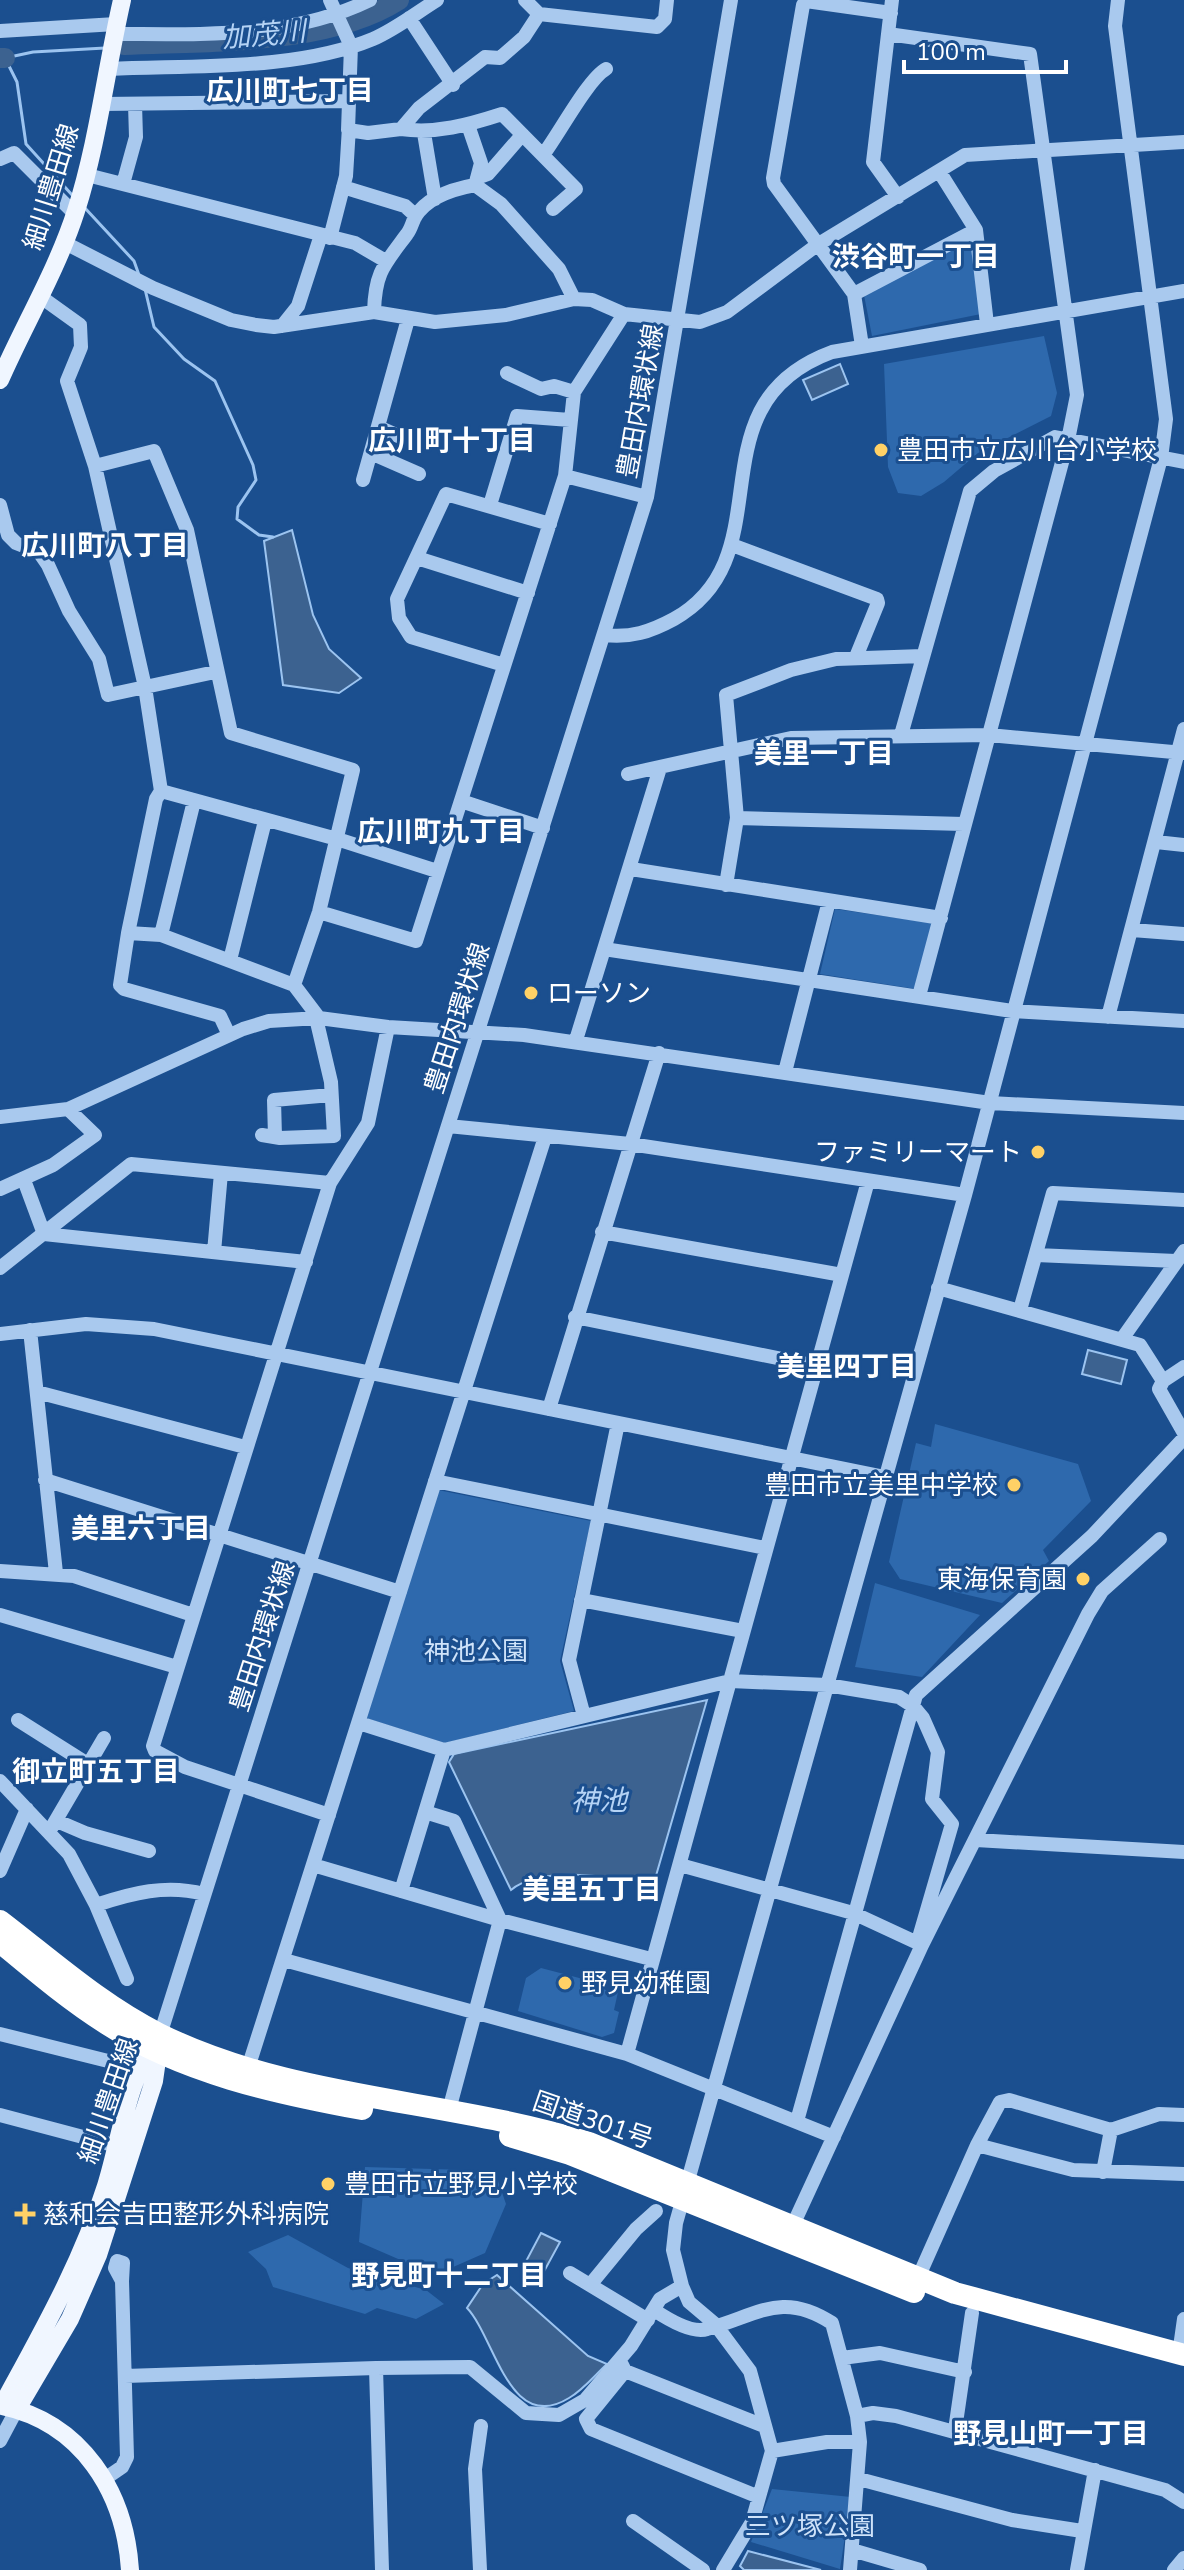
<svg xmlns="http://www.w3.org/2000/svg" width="1184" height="2570" font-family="'Nunito Sans','Noto Sans JP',sans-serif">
	<rect width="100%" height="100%" fill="#1b4f8f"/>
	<path fill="#2e69ad" d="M 965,239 L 972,244 L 981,314 L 872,336 L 864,295 Z
		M 1044,336 L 1057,393 L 1051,416 L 978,453 L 944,482 L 921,496 L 898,493 L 888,467 L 884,364 Z
		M 835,909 L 932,923 L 916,989 L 820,974 Z
		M 935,1424 L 1078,1464 L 1091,1501 L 1043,1550 L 1049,1561 L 1002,1603 L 900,1579 L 889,1562 L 916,1443 L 931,1447 Z
		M 438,1490 L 591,1521 L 560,1661 L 574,1711 L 445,1743 L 366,1718 Z
		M 875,1583 L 980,1615 L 922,1677 L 855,1667 Z
		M 541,1968 L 606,1985 L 605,1990 L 618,1992 L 614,2010 L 619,2012 L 614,2033 L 602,2037 L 518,2011 L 526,1978 Z
		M 365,2167 L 466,2170 L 498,2181 L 506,2204 L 485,2253 L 435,2275 L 359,2242 Z
		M 288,2235 L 348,2268 L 426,2290 L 444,2304 L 416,2319 L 377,2308 L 365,2314 L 273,2287 L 266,2269 L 248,2252 Z
		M 772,2489 L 851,2497 L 840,2569 L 751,2542 Z"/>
	<path fill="#3c6290" stroke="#9cc4f0" stroke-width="2" d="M 840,364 L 848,384 L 812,400 L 803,380 Z
		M 292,530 L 313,615 L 329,649 L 361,678 L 339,693 L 283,685 L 264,541 Z
		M 1088,1350 L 1127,1360 L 1121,1384 L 1082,1374 Z
		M 707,1700 L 653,1886 C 618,1876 540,1865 511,1890 L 449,1762 L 454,1754 Z
		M 541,2233 L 560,2242 L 541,2277 L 523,2267 Z
		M 497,2275 L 588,2356 L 607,2364 C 595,2375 583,2390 569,2398 C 509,2435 495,2337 467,2308 L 483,2284 Z
		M 748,2551 L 821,2570 L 744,2570 L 740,2566 Z"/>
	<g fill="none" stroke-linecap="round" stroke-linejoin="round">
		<path stroke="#9cc4f0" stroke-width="3" d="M 73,196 L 26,144 L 17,82 L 5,58 L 33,52 L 105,48
			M 84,207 L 134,261 L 139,275
			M 145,289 L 154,327 L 184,359 L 215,381 L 253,465 L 256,480 L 238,507 L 237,519 L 259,535 L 273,537"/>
		<path stroke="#3c6290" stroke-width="20" d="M 124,45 C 207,41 327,46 399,0
			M 0,58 L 5,58"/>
		<path stroke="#a9c9ee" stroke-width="14" d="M 330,0 L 351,46 L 348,130 L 368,133 L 401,129 L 419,108 L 485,57 L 500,58 L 524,37 L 539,14
			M 525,0 L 539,14 L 657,27 L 665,19 L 667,0
			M 892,0 L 873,162 L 898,197
			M 409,18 L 453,85
			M 0,31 L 116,24
			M 115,34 C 202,34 290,39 370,0
			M 888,34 L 1030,54 L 1077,395 L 1068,440 L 919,996
			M 110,69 C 192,65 296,71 373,39 C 396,29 416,13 437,0
			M 102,104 L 349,101
			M 468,125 L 481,163 L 476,182
			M 401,129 C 436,134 468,125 502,114 L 576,189 L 553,209
			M 424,133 L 435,199
			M 543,155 C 559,134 588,79 606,69
			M 0,159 L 14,153 L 75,214
			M 939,171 L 976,230 L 987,324
			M 87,175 L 355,243 L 384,260
			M 477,178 L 488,174 L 522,135
			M 123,184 L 136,137 L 135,104
			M 343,187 L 405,206 L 416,216
			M 330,238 L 346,176 L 349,127
			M 65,243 L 153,288 L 231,320 L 256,325 L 274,327 L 374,312 L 435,322 L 506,315 L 574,299 L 592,300 L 624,314 L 700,322 L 727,312 L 817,245 L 965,155 L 1184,142
			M 854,294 L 976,230
			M 41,297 L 80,325 L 81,347 L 67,381 L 95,466 L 145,687 L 161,791 L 337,839 L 437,871
			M 374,312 C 375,272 384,265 407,234 C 411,229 412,223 415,217 C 427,197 453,189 475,185 L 501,204 L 559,269 L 574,299
			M 282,326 L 298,306 L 321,235
			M 862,346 L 854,294 L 774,184 L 773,178 L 803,5 L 806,1 L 891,13
			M 507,373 L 541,389 L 554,386 L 574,392
			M 378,427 L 412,442
			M 371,453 L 419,474
			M 95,466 L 154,451 L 187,530 L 231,733 L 353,770 L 319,912 L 294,985
			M 565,476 L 647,497
			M 363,480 L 408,319
			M 0,505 L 8,535 L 16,543 L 39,552 L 48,565 L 69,611 L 99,659 L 108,695 L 215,672
			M 490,505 L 517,416 L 570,420
			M 732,545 L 877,599 L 878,603 L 856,657
			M 417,558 L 528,593
			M 604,635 C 631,638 650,632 674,619 C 788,555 688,405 832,352 L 1184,291
			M 504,665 L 411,637 L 399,618 L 397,599 L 446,494 L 550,524
			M 901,735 L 970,491 L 994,471 L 1055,437 L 1184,462
			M 628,774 L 791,738 L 989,735 L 1184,753
			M 461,801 L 543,828
			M 737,818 L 964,824
			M 1156,842 L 1184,845
			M 631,869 L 941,918
			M 726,885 L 737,818 L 726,695 L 791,670 L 836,659 L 923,656
			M 319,912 L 416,941 L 565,476 L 574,392 L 624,314
			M 1132,930 L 1184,934
			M 128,933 L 156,799 L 161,791
			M 161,935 L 194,801
			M 604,949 L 1012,1011 L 1184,1021
			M 230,960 L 265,821
			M 1108,1017 L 1184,729
			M 229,1035 L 220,1016 L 124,989 L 120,985 L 128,933 L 161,935 L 294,985 L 319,1018
			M 576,1040 L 660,768
			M 785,1072 L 829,901
			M 0,1117 L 68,1109 L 243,1029 L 269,1021 L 319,1018 L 388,1027 L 524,1035 L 990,1103 L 1184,1113
			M 448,1126 L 630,1144 L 965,1195
			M 262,1135 L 280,1138 L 334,1136 L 331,1082 L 316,1018
			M 275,1137 L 274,1100 L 331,1095
			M 24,1180 L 44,1234 L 306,1262
			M 0,1189 L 53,1165 L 95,1135 L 68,1109
			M 602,1232 L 842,1275
			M 214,1252 L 221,1173
			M 1036,1255 L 1176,1261
			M 0,1268 L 131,1164 L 330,1183
			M 938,1288 L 1140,1345 L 1163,1381
			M 1020,1310 L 1053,1193 L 1184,1200
			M 575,1317 L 817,1366
			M 30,1330 L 56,1573
			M 0,1334 L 86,1324 L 154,1329 L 885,1477
			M 1122,1339 L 1184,1251
			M 1184,1367 L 1163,1381 L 1159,1389 L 1184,1433
			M 37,1392 L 245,1447
			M 549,1409 L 659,1053
			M 45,1480 L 400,1592
			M 435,1481 L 765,1548
			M 0,1571 L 74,1576 L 193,1615
			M 581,1600 L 743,1631
			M 0,1615 L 177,1667
			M 584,1716 L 569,1660 L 618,1423
			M 18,1720 L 86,1763
			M 359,1723 L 444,1750 L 730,1681 L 827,1685 L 899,1697 L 913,1706 L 923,1718 L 938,1752 L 932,1799 L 952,1824 L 918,1941
			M 0,1781 L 69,1854 L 96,1905 C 132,1893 166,1884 204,1894
			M 425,1812 L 454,1821 L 500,1920 L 449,2110
			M 329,1815 L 185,1767 L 155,1751 L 153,1746 L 330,1183 L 368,1123 L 388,1027
			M 57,1821 L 85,1833 L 149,1851
			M 49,1832 L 104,1738
			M 976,1840 L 1184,1852
			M 313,1865 L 500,1920 L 651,1959
			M 680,1865 L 853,1913 L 922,1945
			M 0,1871 L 27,1809
			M 401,1891 L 444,1750
			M 96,1905 L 127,1979
			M 284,1960 L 627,2054 L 834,2137
			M 0,2034 L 108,2061
			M 160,2035 L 647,497 L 731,0
			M 627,2054 L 868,1181
			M 248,2068 L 545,1137
			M 0,2115 L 117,2146
			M 797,2121 L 916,1695 L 1092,1536 L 1184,1438
			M 977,2145 L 1000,2102 L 1009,2100 L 1111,2130 L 1159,2114 L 1184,2115
			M 1103,2172 L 1111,2130
			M 793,2225 L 922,1945 L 1088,1614 L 1102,1591 L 1160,1539
			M 117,2261 L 123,2263 L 122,2281 L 115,2268 Z
			M 570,2273 L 648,2320
			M 918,2278 L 977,2145 L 1073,2170 L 1184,2174
			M 590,2285 L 636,2229 L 656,2211
			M 654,2310 C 666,2318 692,2334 707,2329 C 757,2316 781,2290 832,2323 L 857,2416 L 860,2442 L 850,2570
			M 1179,2354 L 1184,2319
			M 842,2358 L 880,2353 L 965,2372
			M 622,2365 L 625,2371 L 764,2426
			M 376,2368 L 470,2367 L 526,2413 L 559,2415 L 585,2400 L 631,2346 L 660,2299 L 682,2286
			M 625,2371 L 586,2419 L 591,2429 L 759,2497
			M 125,2376 L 376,2368 L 382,2570
			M 857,2416 L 873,2413 L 896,2416 L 1165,2490 L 1184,2502
			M 955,2430 L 972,2313
			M 0,2441 L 17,2409
			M 772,2451 L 827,2442 L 860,2442
			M 106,2478 L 122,2467 L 127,2457 L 122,2281
			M 859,2479 L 1012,2520 L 1082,2531
			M 633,2521 L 703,2570
			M 852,2550 L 920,2570
			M 480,2570 L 475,2469 L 481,2426
			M 723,2570 L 752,2522 L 772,2451 L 750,2371 L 715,2324 L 689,2302 L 682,2286 L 673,2250 L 676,2223 L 965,1195 L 1161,458 L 1166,419 L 1115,26 L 1118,0
			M 1077,2570 L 1095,2470
			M 1174,2570 L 1184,2558"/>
		<path stroke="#f0f6ff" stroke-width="18" d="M 0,380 C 25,323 57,270 76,211 C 98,142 106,70 122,0
			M 17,2409 L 70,2319 L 98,2255 L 154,2081 L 159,2046
			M 130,2570 C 125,2492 82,2423 2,2406 C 41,2334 81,2265 106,2186 C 121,2138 127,2078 158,2037"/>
		<path stroke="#fff" stroke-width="22" d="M 0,1921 C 51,1960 101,2005 159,2034 C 292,2100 448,2099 589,2143 L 955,2293 L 1184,2355
			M 0,1942 C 35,1971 69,2000 107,2024 C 183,2073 275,2093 362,2109
			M 510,2136 L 570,2154 L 914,2292"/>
	</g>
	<g fill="#ffd166" stroke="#1b4f8f" stroke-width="3">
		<circle cx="881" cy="450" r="8"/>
		<circle cx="531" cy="993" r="8"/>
		<circle cx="1038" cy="1152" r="8"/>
		<circle cx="1014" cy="1485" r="8"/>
		<circle cx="1083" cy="1579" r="8"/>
		<circle cx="565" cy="1983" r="8"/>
		<circle cx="328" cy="2184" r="8"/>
		<path d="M21 2202h8v8h8v8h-8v8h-8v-8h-8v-8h8z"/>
	</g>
	<g text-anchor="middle" stroke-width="6" stroke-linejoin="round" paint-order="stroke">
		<g font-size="26" fill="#fff" stroke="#1b4f8f">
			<text transform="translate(51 187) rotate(-73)" y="9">細川豊田線</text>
			<text transform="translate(640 401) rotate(-80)" y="9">豊田内環状線</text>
			<text transform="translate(457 1018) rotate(-72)" y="9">豊田内環状線</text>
			<text transform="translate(262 1636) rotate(-72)" y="9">豊田内環状線</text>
			<text transform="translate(108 2101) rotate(-71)" y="9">細川豊田線</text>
			<text transform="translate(593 2120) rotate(19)" y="9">国道301号</text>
		</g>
		<g font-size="26" fill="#fff" stroke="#1b4f8f" text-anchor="start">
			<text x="897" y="459">豊田市立広川台小学校</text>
			<text x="547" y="1002">ローソン</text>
			<text x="1022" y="1161" text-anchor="end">ファミリーマート</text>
			<text x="998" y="1494" text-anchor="end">豊田市立美里中学校</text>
			<text x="1067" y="1588" text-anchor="end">東海保育園</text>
			<text x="581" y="1992">野見幼稚園</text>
			<text x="344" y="2193">豊田市立野見小学校</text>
			<text x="43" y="2223">慈和会吉田整形外科病院</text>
		</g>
		<g font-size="26" fill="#cfe3fa" stroke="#1b4f8f">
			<text x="476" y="1660">神池公園</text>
			<text x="810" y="2535">三ツ塚公園</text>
		</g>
		<g font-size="28" font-style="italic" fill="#b5d3f5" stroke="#1b4f8f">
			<text transform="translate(264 34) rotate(-5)" y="10">加茂川</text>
			<text x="599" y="1810">神池</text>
		</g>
		<g font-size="28" font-weight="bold" fill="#fff" stroke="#1b4f8f">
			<text x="290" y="100">広川町七丁目</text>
			<text x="916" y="266">渋谷町一丁目</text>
			<text x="452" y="450">広川町十丁目</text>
			<text x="105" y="555">広川町八丁目</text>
			<text x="824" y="763">美里一丁目</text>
			<text x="441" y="841">広川町九丁目</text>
			<text x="847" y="1376">美里四丁目</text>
			<text x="141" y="1538">美里六丁目</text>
			<text x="96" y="1781">御立町五丁目</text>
			<text x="592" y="1899">美里五丁目</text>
			<text x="449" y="2285">野見町十二丁目</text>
			<text x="1051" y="2443">野見山町一丁目</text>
		</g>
	</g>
	<path d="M904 60v12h162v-12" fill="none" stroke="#ffffff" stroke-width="4"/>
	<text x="916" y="60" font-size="24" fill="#ffffff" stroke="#1b4f8f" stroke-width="6" paint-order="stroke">100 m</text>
</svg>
